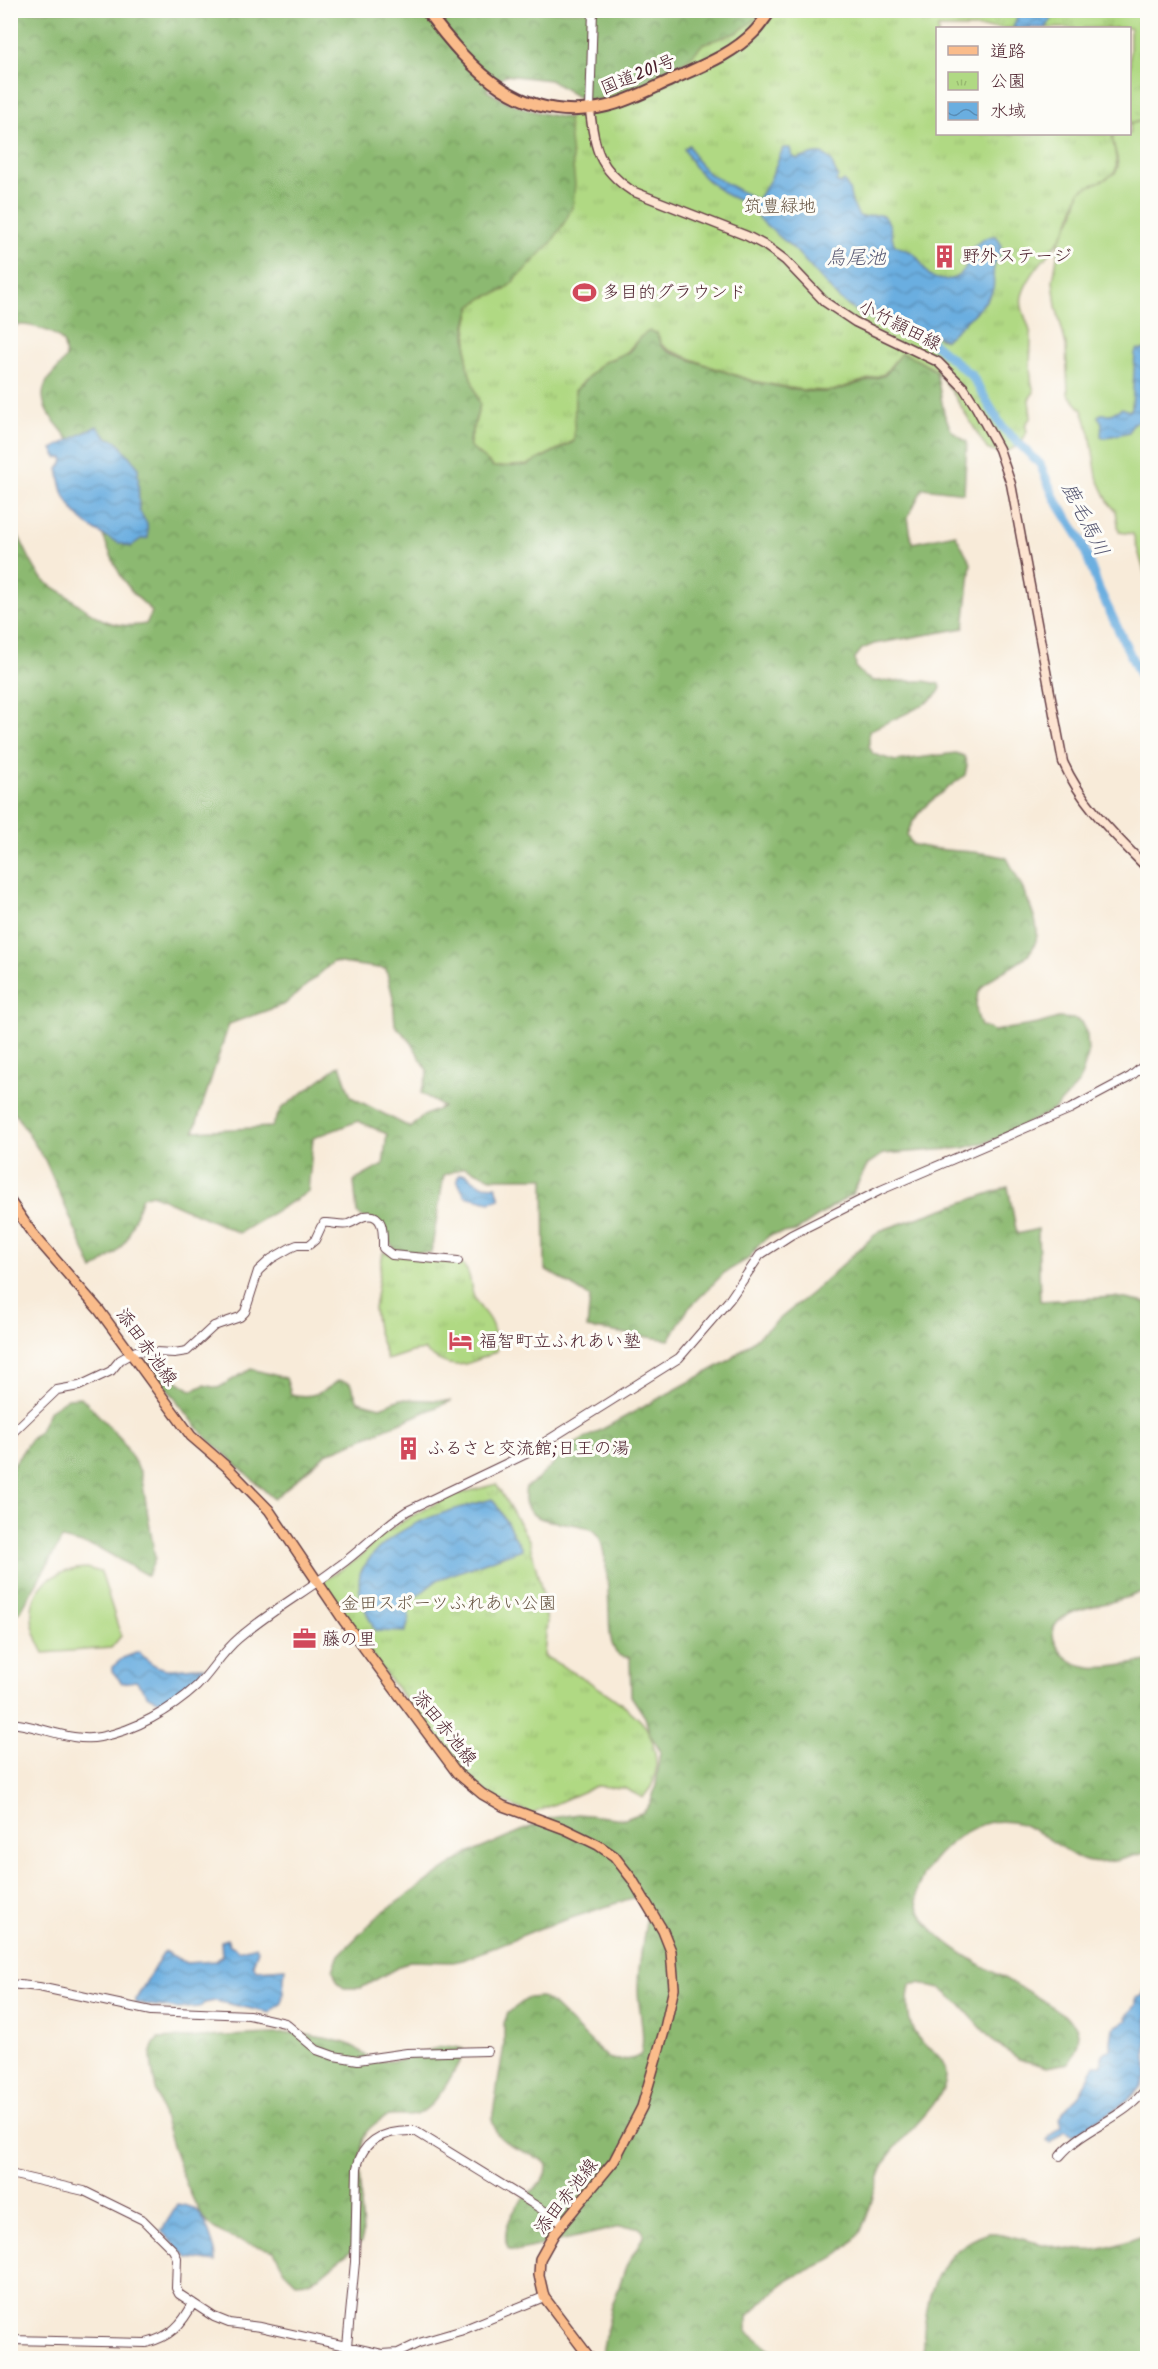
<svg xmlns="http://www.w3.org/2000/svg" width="1158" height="2369" font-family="Kalam,'Klee One',sans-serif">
	<defs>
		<pattern id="forest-crowns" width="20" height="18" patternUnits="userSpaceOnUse" patternTransform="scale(1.5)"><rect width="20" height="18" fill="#8cb971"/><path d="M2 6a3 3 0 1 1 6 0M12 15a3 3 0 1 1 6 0" fill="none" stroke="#74965d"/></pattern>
		<pattern id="park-tufts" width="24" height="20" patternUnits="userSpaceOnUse" patternTransform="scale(1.5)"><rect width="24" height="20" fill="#b0d983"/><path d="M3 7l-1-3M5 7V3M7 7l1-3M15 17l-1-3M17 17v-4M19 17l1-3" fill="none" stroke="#99ba71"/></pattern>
		<pattern id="water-waves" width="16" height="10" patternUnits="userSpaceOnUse" patternTransform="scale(1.5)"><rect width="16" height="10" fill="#6aaee0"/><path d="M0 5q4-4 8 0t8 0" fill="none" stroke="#598db6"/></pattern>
	</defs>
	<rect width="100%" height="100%" fill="#fdfcf7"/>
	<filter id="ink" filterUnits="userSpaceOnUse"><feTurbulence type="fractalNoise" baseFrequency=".0167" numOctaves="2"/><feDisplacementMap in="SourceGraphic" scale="12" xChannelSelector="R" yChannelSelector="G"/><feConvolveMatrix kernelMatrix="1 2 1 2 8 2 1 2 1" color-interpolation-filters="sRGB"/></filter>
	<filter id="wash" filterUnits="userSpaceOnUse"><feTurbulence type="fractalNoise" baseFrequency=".008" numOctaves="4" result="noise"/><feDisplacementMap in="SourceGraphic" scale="24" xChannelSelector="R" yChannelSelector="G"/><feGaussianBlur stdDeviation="1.35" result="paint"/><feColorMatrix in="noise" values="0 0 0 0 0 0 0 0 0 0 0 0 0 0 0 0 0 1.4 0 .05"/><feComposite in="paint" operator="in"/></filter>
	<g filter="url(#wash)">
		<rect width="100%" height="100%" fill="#f8ebd9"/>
		<path fill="#b0d983" stroke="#7d7c57" stroke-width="1.5" d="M 1147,119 L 1147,581 L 1133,534 L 1119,532 L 1116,511 L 1109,503 L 1097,477 L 1090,433 L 1082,410 L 1068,394 L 1066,345 L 1056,306 L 1053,281 L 1060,239 L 1074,214 L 1080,191 L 1115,173 L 1118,167 L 1117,158 L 1112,138 L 1114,134 L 1130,134 L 1130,124 Z
			M 86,1568 L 101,1572 L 121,1636 L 111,1648 L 44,1653 C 19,1609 33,1572 86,1568 Z"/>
		<path fill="url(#forest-crowns)" stroke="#6b6c4e" stroke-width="1.5" fill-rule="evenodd" d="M 11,11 L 763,11 L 752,25 L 713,52 L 610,100 L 581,99 L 550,80 L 505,75 L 486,90 C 512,107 542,115 574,119 L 616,187 L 506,289 L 483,299 L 471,307 L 466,325 L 467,364 L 480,405 L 469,441 L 471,448 L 495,467 L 527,465 L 573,442 L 575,391 L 602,363 L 629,352 L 640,337 L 649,331 L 657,333 L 661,346 L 669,352 L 754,382 L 804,391 L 822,392 L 834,391 L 885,375 L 900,354 L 907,354 L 936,371 L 944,413 L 951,430 L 967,442 L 964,493 L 923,488 L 908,517 L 912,543 L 955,534 L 971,563 L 964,628 L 874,644 L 862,649 L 855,658 L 856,668 L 865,677 L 874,681 L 924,681 L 939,684 L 941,688 C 936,704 885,722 869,731 L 869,746 L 873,754 L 895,761 L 956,753 L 964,756 L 967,765 L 965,775 C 943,793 916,806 907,835 L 912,844 C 943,854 976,848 1007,858 C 1016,875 1039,917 1037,935 C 1033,978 956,967 981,1026 L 994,1031 L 1038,1024 L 1058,1018 L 1075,1019 L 1081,1022 L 1087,1034 L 1088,1055 L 1079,1083 L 1055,1109 L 997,1139 L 964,1148 L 883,1154 L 868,1164 L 852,1194 L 796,1231 L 770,1235 L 758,1246 L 748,1259 L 724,1273 L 688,1309 L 669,1340 L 587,1328 L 590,1297 L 545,1269 L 544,1178 L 491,1178 L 465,1167 L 444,1175 L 431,1253 L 397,1252 L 379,1228 L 357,1213 L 354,1181 L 383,1165 L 387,1134 L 358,1121 L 313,1138 L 308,1192 L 239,1233 L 152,1194 L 142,1197 L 127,1239 L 117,1252 L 93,1270 L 45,1160 L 11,1107 L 10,522 C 22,538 28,560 40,576 C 46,585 57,588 66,595 C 94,615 109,631 146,624 L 152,612 C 145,603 136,598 130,589 C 117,574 109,550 101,531 C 90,504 87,471 72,445 C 63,427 43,416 43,395 C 43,379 59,370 66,357 C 65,353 65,346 63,343 C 56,330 23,322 11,326 ZM 333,962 L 386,969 L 393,997 L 395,1025 L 411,1042 L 428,1072 L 421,1093 L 443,1107 L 421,1117 L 411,1128 L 351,1097 L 340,1065 L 281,1109 L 272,1127 L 194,1131 L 229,1024 L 285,1004 Z
			M 1008,1187 L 1017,1234 L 1038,1229 L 1040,1301 L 1115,1297 L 1147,1303 L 1147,1589 C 1139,1593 1130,1597 1122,1599 C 1104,1605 1069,1608 1057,1623 C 1052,1629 1052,1638 1056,1644 C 1073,1679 1118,1666 1147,1661 L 1147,1852 C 1130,1857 1108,1865 1090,1862 C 1079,1861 1067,1851 1058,1845 C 1047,1839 1035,1829 1023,1825 C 989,1813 962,1831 939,1854 C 928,1866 914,1886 917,1902 C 925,1947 1019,1981 1054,2008 C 1060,2013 1071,2018 1075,2025 C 1083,2039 1076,2050 1069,2063 L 1046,2067 L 1019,2059 L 994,2042 L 958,2002 L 940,1988 L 919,1983 L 910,1985 C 906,2004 907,2031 924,2044 C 935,2053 946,2059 946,2076 C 946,2102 899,2138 886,2160 C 873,2184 871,2221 854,2240 C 837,2260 814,2267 792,2278 C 776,2287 761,2304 747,2317 L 747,2331 L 781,2358 L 601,2358 L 611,2309 L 626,2266 L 643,2237 L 643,2231 L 638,2227 L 620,2227 L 516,2251 L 509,2250 C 499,2233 514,2207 527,2195 C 537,2185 548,2181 547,2165 L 543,2160 L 511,2146 L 502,2139 L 497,2134 L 492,2120 L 504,2045 L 504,2023 L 508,2013 L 528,1998 L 541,1997 L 551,2003 L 608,2058 C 617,2061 634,2061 641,2054 C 646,2032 638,2010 638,1988 C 638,1962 644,1939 647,1914 L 647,1908 L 642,1899 L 632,1898 L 538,1929 L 463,1960 L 453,1962 L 409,1961 L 361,1988 L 344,1988 L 338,1983 L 333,1970 L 339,1955 L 380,1914 L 466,1855 L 551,1818 L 578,1814 L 625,1819 L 644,1812 L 651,1802 L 656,1785 L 660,1750 L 650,1735 L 645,1717 L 631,1696 L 630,1657 C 624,1657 618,1657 615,1651 C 608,1638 610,1623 609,1610 C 608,1586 607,1563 601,1541 C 593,1509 514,1540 526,1487 L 537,1480 L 571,1446 L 728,1361 L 815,1290 L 879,1231 Z
			M 145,1360 L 192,1391 L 204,1385 L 218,1388 L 251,1369 L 286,1378 L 291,1394 C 312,1399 322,1393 339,1380 L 350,1383 L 358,1401 L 380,1407 L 401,1399 L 451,1401 L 326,1454 L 274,1499 L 203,1434 Z
			M 81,1397 L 121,1439 L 141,1473 L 155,1558 L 148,1576 L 99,1548 L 62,1539 L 20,1612 L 11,1615 L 11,1469 L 30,1440 L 40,1430 L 50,1410 L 68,1398 Z
			M 297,2033 C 314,2037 332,2038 348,2044 C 368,2052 363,2062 390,2061 C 415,2061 437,2039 463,2049 L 463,2054 C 454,2072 436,2109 415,2115 C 398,2119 392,2110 376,2123 C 372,2126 368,2129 366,2133 C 354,2158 362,2206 363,2234 L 361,2242 L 320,2276 L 308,2281 L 296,2282 L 284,2270 L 274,2251 C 256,2245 224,2239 210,2226 C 187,2205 151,2088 151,2055 C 151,2048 153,2044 158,2039 Z
			M 989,2233 L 996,2233 C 1027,2239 1062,2252 1093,2250 C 1112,2248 1130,2241 1147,2234 L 1147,2358 L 922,2358 C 925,2305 930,2252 989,2233 Z"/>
		<path fill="url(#park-tufts)" stroke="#7d7c57" stroke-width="1.5" d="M 762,11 L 1147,11 L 1147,119 L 1130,124 L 1130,28 L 938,28 L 938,134 L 1114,134 L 1112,138 C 1123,182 1115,172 1080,191 C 1074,207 1071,222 1061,238 C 1048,256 1028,274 1022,296 C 1019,311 1030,323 1031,337 C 1031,356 1028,373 1034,392 L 1029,399 L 1031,417 L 1025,425 L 1027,431 C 1022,447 1003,458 987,449 L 951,390 L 936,370 L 906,354 L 901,353 L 884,374 L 832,391 L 802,390 L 753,381 L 709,366 L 669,350 L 661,344 L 657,333 L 649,331 L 640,337 L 627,352 L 602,363 L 575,390 L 574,441 L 527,465 L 494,467 L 470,447 L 470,441 L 480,405 L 467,365 L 467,324 L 472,306 L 483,298 L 505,290 L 552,242 L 566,220 L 573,205 L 575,184 L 568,121 L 576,105 L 639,86 L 675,68 L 693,55 L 703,44 L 736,33 L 751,23 Z
			M 383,1252 L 458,1261 C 473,1273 468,1278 473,1294 C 476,1306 486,1312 491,1323 C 495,1331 495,1342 497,1351 C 467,1365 452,1374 424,1350 L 411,1352 L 387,1360 L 377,1329 L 374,1309 Z
			M 496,1484 L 529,1540 L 542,1591 L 547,1622 L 544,1656 C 575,1673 616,1695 641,1721 C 655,1736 661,1768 651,1787 C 649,1790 645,1794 643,1798 L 624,1788 L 596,1786 L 532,1814 L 493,1797 L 466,1776 L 383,1671 L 324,1585 L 323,1581 L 358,1559 L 380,1536 L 410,1517 L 451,1496 Z"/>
		<path fill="url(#water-waves)" stroke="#5a6686" stroke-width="1.5" d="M 1023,10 L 1060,10 L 1060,11 L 1053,17 L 1046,28 L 1013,28 L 1017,17 Z
			M 689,145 L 696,159 L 709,174 L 757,200 L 770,180 L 783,148 L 790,148 L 792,156 L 797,159 C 809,157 824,146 832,163 C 834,168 835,172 838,176 L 836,182 L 840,184 L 844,181 L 849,189 L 852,203 L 859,216 C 865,218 868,216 874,215 C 892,213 890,232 894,244 C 900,249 908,249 914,254 C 922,260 923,271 931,276 C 943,284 961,279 966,266 C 968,261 967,256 970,252 C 974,244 988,235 996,236 C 1006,247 999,255 994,266 C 992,273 995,282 993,289 C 989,303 956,330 945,340 L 924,330 L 916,340 L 887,324 L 862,315 L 839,299 L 796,251 L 758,218 L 754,208 L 727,195 L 707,180 L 695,168 L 684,149 Z
			M 1147,348 L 1147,414 L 1142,420 L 1133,423 L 1129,432 L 1104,438 L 1101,436 L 1102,423 L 1098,416 L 1101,414 L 1111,414 L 1122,408 L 1129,411 L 1132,408 L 1135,353 L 1138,349 L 1142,350 Z
			M 97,426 L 106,437 L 117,441 L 138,467 L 139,510 L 147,524 L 148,538 L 141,539 L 130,547 C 104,538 78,524 65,497 C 61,489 60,478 58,469 L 64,461 L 63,458 L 57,458 L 52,449 Z
			M 459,1174 L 466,1174 L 481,1185 L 496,1186 L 500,1199 L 490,1202 L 465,1196 L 457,1180 Z
			M 493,1499 L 522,1549 L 439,1579 L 408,1603 L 409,1621 L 405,1632 L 375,1631 C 367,1613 356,1595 360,1574 C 361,1570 365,1566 367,1562 C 395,1523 449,1510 493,1499 Z
			M 139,1652 C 164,1679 173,1666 205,1667 L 198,1677 L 165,1703 L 148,1696 L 136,1681 L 122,1683 L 112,1671 L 112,1667 L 123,1658 Z
			M 227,1939 L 230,1945 L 236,1948 L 238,1951 L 256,1946 L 258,1950 L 253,1964 L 256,1970 L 285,1968 L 282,2003 L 272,2010 L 270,2013 L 215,2001 L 205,2003 L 200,2007 L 178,2009 L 136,2003 L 136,1999 L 164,1951 L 186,1963 L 216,1961 L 222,1956 L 221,1941 Z
			M 1147,1986 L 1147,2077 C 1126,2112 1102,2113 1072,2136 L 1065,2131 L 1050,2144 L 1046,2140 L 1062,2126 L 1060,2119 L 1064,2111 L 1080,2094 L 1095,2065 L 1102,2065 L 1102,2054 L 1110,2048 L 1113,2028 L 1127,2020 L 1126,2017 L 1136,2005 L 1136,1998 L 1142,1996 Z
			M 178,2204 C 184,2205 192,2207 197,2211 C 205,2217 217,2252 216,2262 L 188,2258 L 161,2231 Z"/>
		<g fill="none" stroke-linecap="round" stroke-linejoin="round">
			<path stroke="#6aaee0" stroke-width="9" d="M 929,333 L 926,337 L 972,376 L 1002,427 L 1040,464 L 1054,497 L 1081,540 L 1099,589 L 1148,692"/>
		</g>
	</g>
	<g filter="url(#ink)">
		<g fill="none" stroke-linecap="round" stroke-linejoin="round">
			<defs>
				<path id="tertiary" d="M 590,110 L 593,10
					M 324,1223 C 332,1222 340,1226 348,1224 C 354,1222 359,1218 365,1216 C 385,1212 383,1235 383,1248 L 392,1255 L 458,1261
					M 10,1435 L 57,1390 L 79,1386 L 111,1371 L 120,1360 L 136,1351 L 174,1353 L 187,1351 L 214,1326 L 240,1317 L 245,1312 L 258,1271 L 271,1259 L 290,1248 L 297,1245 L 309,1245 L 315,1240 L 321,1227
					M 10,1723 C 40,1725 71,1743 100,1737 C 134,1731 171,1710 197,1686 C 212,1671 222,1652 239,1638 C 270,1611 307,1591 339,1566 C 363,1549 382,1527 407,1511 L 526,1454 L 679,1358 L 730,1299 L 760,1255 L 791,1235 L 881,1190 L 1070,1109 L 1130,1077 L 1148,1062
					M 10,1984 L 39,1987 L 151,2011 L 249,2015 L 285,2023 L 317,2050 L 334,2056 L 358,2060 L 407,2053 L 487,2051
					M 1060,2156 C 1085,2126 1126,2119 1148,2086
					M 10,2174 L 84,2191 L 143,2220 L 173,2250 L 177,2258 L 176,2288 L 179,2294 L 214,2317 L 229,2323 L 260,2327 L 382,2354 L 398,2353 L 419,2343 L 460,2331 L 544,2297
					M 10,2340 L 146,2343 C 170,2337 182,2325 193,2303
					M 347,2346 L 355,2262 L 357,2168 C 363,2138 386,2130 415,2131 L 564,2223"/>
				<path id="secondary" d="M 590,110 C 594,148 599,169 632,191 L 747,236 L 766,246 L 785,260 L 825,302 L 855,322 L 938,362 L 964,388 L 976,407 L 999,449 L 1011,484 L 1063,762 C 1082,805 1116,836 1148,869"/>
				<path id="primary" d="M 10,1201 L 32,1233 L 99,1310 L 191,1436 L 227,1467 L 269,1510 L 344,1621 L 457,1773 L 482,1794 L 503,1806 L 565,1829 L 598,1845 L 614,1856 L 632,1879 L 663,1931 L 671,1951 L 674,1988 L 665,2028 L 642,2107 L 614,2161 L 554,2234 L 540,2259 L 539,2275 L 544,2297 L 590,2358"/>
				<path id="trunk" d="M 426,10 C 472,72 523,126 607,106 C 629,101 651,89 671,80 C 699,67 732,55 754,32 C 760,26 765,18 771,10"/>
			</defs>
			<use href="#tertiary" stroke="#643e45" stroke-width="10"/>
			<use href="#secondary" stroke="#643e45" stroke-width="11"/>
			<use href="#primary" stroke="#643e45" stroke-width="12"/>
			<use href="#trunk" stroke="#643e45" stroke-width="14"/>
			<use href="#tertiary" stroke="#fff" stroke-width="8"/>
			<use href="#secondary" stroke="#fde4d1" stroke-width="8"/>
			<use href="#primary" stroke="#fabc8b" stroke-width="9"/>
			<use href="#trunk" stroke="#fabc8b" stroke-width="10"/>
		</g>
	</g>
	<defs>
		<symbol id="building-bare" viewBox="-9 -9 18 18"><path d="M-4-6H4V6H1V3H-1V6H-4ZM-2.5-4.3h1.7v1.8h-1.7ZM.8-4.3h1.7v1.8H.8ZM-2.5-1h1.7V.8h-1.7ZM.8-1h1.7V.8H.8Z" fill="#d1495b" stroke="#fdfcf7" stroke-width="2.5" paint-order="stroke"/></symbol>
		<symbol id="stadium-bare" viewBox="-9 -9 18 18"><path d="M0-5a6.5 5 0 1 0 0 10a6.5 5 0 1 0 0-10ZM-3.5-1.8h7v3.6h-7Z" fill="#d1495b" stroke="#fdfcf7" stroke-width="2.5" paint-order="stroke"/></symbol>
		<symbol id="hotel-bare" viewBox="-9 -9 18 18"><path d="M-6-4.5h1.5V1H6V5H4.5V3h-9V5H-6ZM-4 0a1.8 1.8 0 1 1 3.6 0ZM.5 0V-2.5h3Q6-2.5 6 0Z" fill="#d1495b" stroke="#fdfcf7" stroke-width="2.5" paint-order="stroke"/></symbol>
		<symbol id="office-bare" viewBox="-9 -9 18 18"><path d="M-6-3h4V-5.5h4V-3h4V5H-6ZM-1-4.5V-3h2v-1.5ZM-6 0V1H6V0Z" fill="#d1495b" stroke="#fdfcf7" stroke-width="2.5" paint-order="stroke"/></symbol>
	</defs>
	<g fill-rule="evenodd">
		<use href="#building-bare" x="928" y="240" width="33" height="33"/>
		<use href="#stadium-bare" x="568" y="276" width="33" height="33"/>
		<use href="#hotel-bare" x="444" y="1324" width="33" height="33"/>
		<use href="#building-bare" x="392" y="1432" width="33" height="33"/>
		<use href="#office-bare" x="288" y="1622" width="33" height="33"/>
	</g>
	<g text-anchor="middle" stroke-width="6" stroke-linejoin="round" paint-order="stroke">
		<g font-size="18" fill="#4a1f2b" stroke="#fdfcf7">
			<text transform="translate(638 74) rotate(-22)" y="6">国道201号</text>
			<text transform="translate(900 325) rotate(27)" y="6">小竹頴田線</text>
			<text transform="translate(147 1347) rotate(54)" y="6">添田赤池線</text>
			<text transform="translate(445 1728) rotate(51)" y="6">添田赤池線</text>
			<text transform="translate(566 2196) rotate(-52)" y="6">添田赤池線</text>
		</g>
		<g font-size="18" fill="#695745" stroke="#fdfcf7">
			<text x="780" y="212">筑豊緑地</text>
			<text x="449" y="1609">金田スポーツふれあい公園</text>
		</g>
		<g font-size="18" fill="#4a1f2b" stroke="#fdfcf7" text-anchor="start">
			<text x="962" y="262">野外ステージ</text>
			<text x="602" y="298">多目的グラウンド</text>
			<text x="479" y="1347">福智町立ふれあい塾</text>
			<text x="427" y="1454">ふるさと交流館;日王の湯</text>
			<text x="322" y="1645">藤の里</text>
		</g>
		<g font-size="20" font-style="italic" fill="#575873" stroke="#fdfcf7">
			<text x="856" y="264">烏尾池</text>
			<text transform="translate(1086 519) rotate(63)" y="7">鹿毛馬川</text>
		</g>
	</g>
	<rect width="1158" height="2369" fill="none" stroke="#fdfcf7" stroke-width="36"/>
	<rect x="936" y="27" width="195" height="108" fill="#fdfcf7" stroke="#b5a4a5" stroke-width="1.5"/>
	<rect x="948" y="46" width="30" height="9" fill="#fabc8b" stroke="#b5a4a5" stroke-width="1.5"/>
	<text x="990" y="57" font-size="18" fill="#4a1f2b">道路</text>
	<rect x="948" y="72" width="30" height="18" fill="url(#park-tufts)" stroke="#b5a4a5" stroke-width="1.5"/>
	<text x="990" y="87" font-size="18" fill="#4a1f2b">公園</text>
	<rect x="948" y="102" width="30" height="18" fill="url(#water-waves)" stroke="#b5a4a5" stroke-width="1.5"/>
	<text x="990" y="117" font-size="18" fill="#4a1f2b">水域</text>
</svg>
